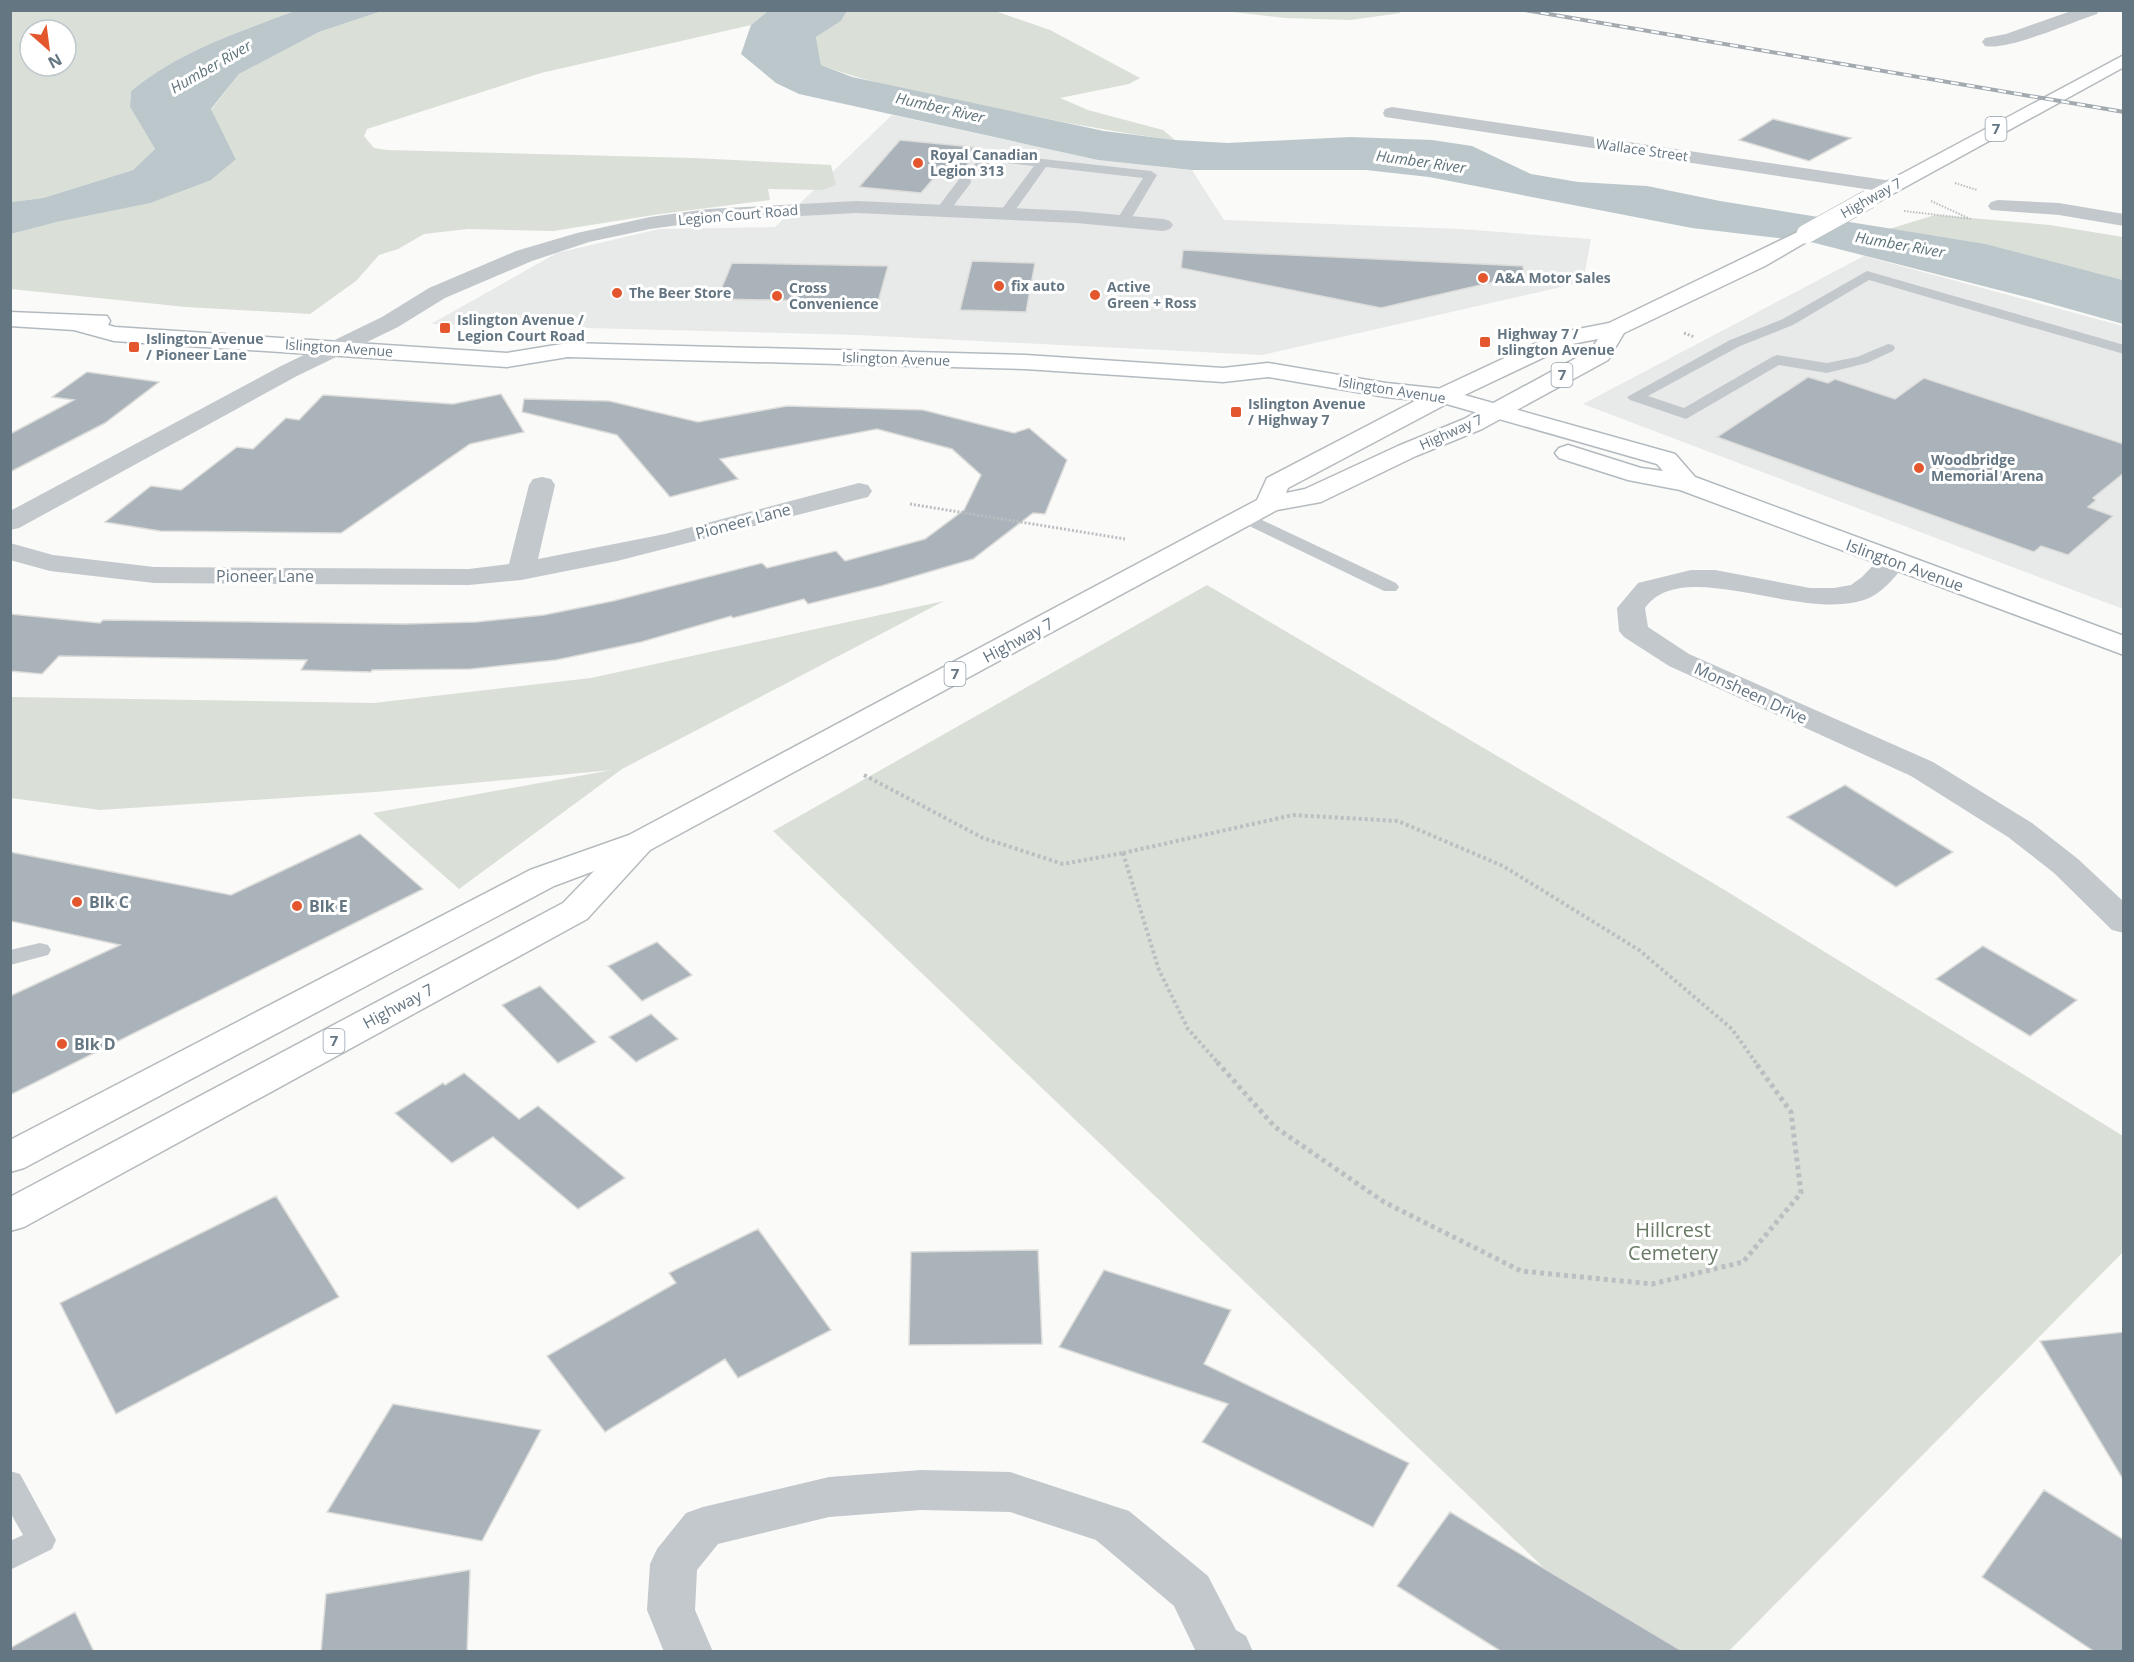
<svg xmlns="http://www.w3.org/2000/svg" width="2134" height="1662" font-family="'Open Sans',sans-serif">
	<rect width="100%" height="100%" fill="#fafaf8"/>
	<path fill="#e8e9e9" d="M 892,115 L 1098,160 L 1192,170 L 1224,220 L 1460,229 L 1591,239 L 1583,282 L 1262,355 L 857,335 L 431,324 L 557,253 L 659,229 L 775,227 Z
		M 1864,256 L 2123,326 L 2123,609 L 1583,404 Z"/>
	<path fill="#dadfd7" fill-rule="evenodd" d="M 1396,10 L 1401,13 L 1350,20 L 1285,18 L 1224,11 Z
		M 10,11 L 295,11 C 236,33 181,51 131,91 L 130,107 L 155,149 L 133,170 L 43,198 L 11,202 ZM 30,30 L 66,30 L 66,66 L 30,66 Z
		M 382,11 L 768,11 L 751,25 L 541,73 L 367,129 L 364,136 L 374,148 L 387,150 L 693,158 L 831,165 L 836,185 L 823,190 L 768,189 L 770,200 L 660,214 L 553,231 L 468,229 L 424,234 L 398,249 L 379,255 L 356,281 L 310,314 L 186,307 L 11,289 L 11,234 L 61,221 L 236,158 L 211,110 L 239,74 L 319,32 Z
		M 847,11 L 995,11 L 1050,30 L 1140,78 L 1129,84 L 1060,98 L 1088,110 L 1163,130 L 1175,140 C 1105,131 1036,117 967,102 C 918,92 868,83 821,65 L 816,37 L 841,21 Z
		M 1935,215 L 2050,225 L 2123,237 L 2123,280 L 1986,244 L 1889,229 Z
		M 1207,585 L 1723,889 L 2123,1136 L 2123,1252 L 1729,1651 L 1631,1651 L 773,831 Z
		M 944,601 L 622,769 L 459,889 L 373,813 L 612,770 L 375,792 L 100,810 L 11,798 L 11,697 L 374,703 L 591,678 Z"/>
	<path fill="#bbc7cb" d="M 295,11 L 382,11 L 319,32 L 239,74 L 211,109 L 236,159 L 211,180 L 150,203 L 61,221 L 11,234 L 11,202 L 43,198 L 133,170 L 155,149 L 130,107 L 131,91 C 180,51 236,33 295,11 Z
		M 768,11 L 847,11 L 841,21 L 816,37 L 821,65 L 852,77 L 1104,131 L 1175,140 L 1228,143 L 1350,137 L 1432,140 L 1472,146 L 1531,174 L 1578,182 L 1647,186 L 1720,201 L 1986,244 L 2123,280 L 2123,324 L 2030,298 L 1811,242 L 1692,228 L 1429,177 L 1366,170 L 1192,170 L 1098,160 L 799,94 L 776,83 L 741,54 L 751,25 Z"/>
	<path fill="#aab3b9" stroke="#dcdcda" stroke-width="1.5" d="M 1773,119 L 1851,138 L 1809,161 L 1739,140 Z
		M 900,140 L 973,147 L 972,148 L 979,150 L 955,180 L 934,178 L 921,193 L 859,187 Z
		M 1183,250 L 1523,266 L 1524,275 L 1381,308 L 1181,268 Z
		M 972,261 L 1035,263 L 1026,312 L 960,310 Z
		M 732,263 L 888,266 L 878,302 L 717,299 Z
		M 87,372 L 159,382 L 105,423 L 10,472 L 10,434 L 74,400 L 52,397 Z
		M 1808,377 L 1828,383 L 1835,379 L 1895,399 L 1924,378 L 2124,444 L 2124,473 L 2093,498 L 2096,500 L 2088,507 L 2113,516 L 2068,555 L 2041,546 L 2034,552 L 1717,437 Z
		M 501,394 L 524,432 L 470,444 L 341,533 L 160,531 L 105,522 L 151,486 L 181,490 L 237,447 L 253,449 L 286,418 L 299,420 L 323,395 L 453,404 Z
		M 524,399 L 609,401 L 698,422 L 787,406 L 923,410 L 1014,433 L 1029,428 L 1067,460 L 1045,514 L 1033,513 L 973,559 L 881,586 L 808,604 L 804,599 L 733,618 L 731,616 L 641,642 L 556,660 L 471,669 L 372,670 L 371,672 L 301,670 L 307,660 L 59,656 L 42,674 L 10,671 L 10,614 L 100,623 L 103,620 L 404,624 L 476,622 L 544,615 L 613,601 L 762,563 L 767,568 L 836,551 L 845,561 L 925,539 L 964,510 L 981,475 L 952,449 L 877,429 L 720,459 L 738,479 L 670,497 L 617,435 L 522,412 Z
		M 1845,785 L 1953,852 L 1896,887 L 1787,817 Z
		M 360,834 L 423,889 L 10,1095 L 10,996 L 120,945 L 10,921 L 10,852 L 231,895 Z
		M 657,942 L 692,975 L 642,1001 L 608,966 Z
		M 1983,946 L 2077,1000 L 2030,1036 L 1936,979 Z
		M 540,986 L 596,1042 L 558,1063 L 502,1005 Z
		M 651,1014 L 678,1039 L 636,1062 L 609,1037 Z
		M 464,1073 L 519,1119 L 538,1106 L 625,1178 L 578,1209 L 493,1137 L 452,1163 L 395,1113 L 443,1083 L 445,1085 Z
		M 276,1196 L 339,1297 L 116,1414 L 60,1303 Z
		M 758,1229 L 831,1330 L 738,1378 L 725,1359 L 605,1432 L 547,1356 L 676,1283 L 669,1273 Z
		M 1038,1250 L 1042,1344 L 909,1345 L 911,1252 Z
		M 1104,1270 L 1231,1310 L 1204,1364 L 1409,1463 L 1373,1527 L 1202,1442 L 1228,1404 L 1059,1347 Z
		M 2124,1332 L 2124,1481 L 2040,1341 Z
		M 393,1404 L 541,1430 L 482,1541 L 327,1512 Z
		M 2044,1490 L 2124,1540 L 2124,1652 L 2095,1652 L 1982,1577 Z
		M 1450,1512 L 1684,1652 L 1502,1652 L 1397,1586 Z
		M 470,1570 L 467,1652 L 321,1652 L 326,1594 Z
		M 75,1612 L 94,1652 L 10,1652 L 10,1648 Z"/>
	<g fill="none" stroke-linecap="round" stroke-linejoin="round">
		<defs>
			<path id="secondary" d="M 10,312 L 107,316 L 110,321 L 108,325 L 115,327 L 507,353 L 568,343 L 1025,355 L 1223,368 L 1268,363 L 1386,383 L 1443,389 L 1675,454 L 1695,477 L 2124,636 L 2124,655 L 1680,490 L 1628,480 L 1559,458 L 1555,453 L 1559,448 L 1568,445 L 1641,468 L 1663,471 L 1657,464 L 1443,403 L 1386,397 L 1268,377 L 1223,382 L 1025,369 L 568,357 L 507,367 L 114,341 L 74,330 L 10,326 Z"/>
			<path id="primary" d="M 2124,55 L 2124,67 L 1876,203 L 1862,203 L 1859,199 L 1862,195 Z
				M 1806,228 L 1813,230 L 1817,234 L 1813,238 L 1765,266 L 1624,333 L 1608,360 L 1482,429 L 1416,456 L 1321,502 L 1277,510 L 650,850 L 587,919 L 24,1227 L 10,1231 L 10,1197 L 563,903 L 594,871 L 554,886 L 24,1168 L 10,1172 L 10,1140 L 530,870 L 629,835 L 1257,500 L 1267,478 L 1434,391 L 1558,333 L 1609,323 ZM 1598,339 L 1591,350 L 1464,419 L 1398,446 L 1305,489 L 1286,493 L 1288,488 L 1452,401 L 1572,344 Z"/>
		</defs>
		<use href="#secondary" stroke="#b3babf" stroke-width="3"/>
		<use href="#primary" stroke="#b5babe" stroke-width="3"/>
		<path stroke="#bbbfc2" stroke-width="2" stroke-dasharray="1.5 1.5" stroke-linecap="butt" d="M 1955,183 L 1977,190
			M 1931,201 L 1968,218
			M 1904,211 L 1972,219"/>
		<path stroke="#bbbfc2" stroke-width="3" stroke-dasharray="2 2" stroke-linecap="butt" d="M 1684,333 L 1694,337
			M 910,504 L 1125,539"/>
		<path stroke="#bbbfc2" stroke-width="4" stroke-dasharray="3 3" stroke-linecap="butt" d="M 864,775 L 983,838 L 1063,864 L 1123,853
			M 1123,853 L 1159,970 L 1188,1029 L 1218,1063
			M 1123,853 L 1293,815 L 1398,821 L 1503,866 L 1639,950 L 1732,1029 L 1756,1063"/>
		<path stroke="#bbbfc2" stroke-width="5" stroke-dasharray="4 4" stroke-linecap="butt" d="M 1217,1062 L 1275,1127 L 1384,1202 L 1521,1271 L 1652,1284 L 1743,1262 L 1801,1193 L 1791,1112 L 1755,1062"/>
		<path fill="#c3c8cc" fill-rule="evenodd" d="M 988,153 L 1151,171 L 1157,175 L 1128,224 L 1123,225 L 1116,221 L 1143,178 L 1046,167 L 1011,216 L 1006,217 L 999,213 L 1034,166 L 991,161 L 978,175 L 970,175 L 968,172 L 970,169 L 984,154 Z
			M 965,177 L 970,178 L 971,181 L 970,184 L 948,213 L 938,213 L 936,210 L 938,207 L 960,178 Z
			M 1867,271 L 2124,345 L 2124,354 L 1869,280 L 1793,325 L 1740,346 L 1648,396 L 1684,408 L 1772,357 L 1777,355 L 1827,363 L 1857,357 L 1888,344 L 1893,345 L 1895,348 L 1893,351 L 1867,363 L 1827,373 L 1779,365 L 1686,419 L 1630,400 L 1627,397 L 1730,340 L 1783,319 Z
			M 1245,512 L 1396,583 L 1399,587 L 1396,591 L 1384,591 L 1239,521 L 1236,517 L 1239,513 Z
			M 40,943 L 48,945 L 51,950 L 48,955 L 10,965 L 10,950 Z
			M 10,1471 L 20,1474 L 56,1540 L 52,1549 L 10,1570 L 10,1541 L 23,1535 L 10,1512 Z"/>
		<path fill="#c3c8cc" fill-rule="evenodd" d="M 2074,10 L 2099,10 L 2097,14 C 2072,22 2008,51 1985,46 L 1982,42 L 1985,38 L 2006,34 Z
			M 1392,107 L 1892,181 L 1899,183 L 1902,187 L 1899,191 L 1892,193 L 1385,117 L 1383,113 L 1385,109 Z
			M 1998,200 L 2059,203 L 2124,214 L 2124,226 L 2059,215 L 1991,210 L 1988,206 L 1991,202 Z
			M 857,201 L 1076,211 L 1163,219 L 1170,221 L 1173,225 L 1170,229 L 1163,231 L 1076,223 L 857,213 L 708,221 L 650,229 L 589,242 L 532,261 L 445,298 L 398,327 L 297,376 L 19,528 L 10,530 L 10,511 L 281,366 L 382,317 L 429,288 L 516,251 L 577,233 L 650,217 L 708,209 Z
			M 542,477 L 551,479 L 555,485 L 538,559 L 665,534 L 859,483 L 868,485 L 872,491 L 868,497 L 617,561 L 521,580 L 469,585 L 154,583 L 50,571 L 10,560 L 10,543 L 53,555 L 154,567 L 469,569 L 509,564 L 529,485 L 533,479 Z
			M 1893,553 L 1903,555 L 1907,561 C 1898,574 1885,590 1871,597 C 1808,627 1684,553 1645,608 L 1648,627 L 1689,654 L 1933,762 L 2032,823 L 2078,859 L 2124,902 L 2124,933 L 2112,930 L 2054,873 L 2008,837 L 1911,776 L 1669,666 L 1624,637 L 1619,631 L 1617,608 L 1638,583 L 1691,570 L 1715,570 L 1810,588 L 1834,588 L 1851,585 L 1862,577 L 1883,555 Z
			M 921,1470 L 1010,1472 L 1129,1511 L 1208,1576 L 1236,1630 L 1246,1636 L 1253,1652 L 1196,1652 L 1174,1606 L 1096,1540 L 1010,1512 L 921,1510 L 829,1517 L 718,1544 L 697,1570 L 695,1610 L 713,1652 L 664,1652 L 647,1610 L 650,1564 L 657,1549 L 686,1513 L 703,1507 L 829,1477 Z"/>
		<use href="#secondary" fill="#fff" fill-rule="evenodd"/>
		<use href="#primary" fill="#fff" fill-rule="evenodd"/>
		<defs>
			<path id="rail" d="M 1525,10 L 2124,112"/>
		</defs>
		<use href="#rail" stroke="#a2aab0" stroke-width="4"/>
		<use href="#rail" stroke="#fff" stroke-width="2" stroke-dasharray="8" stroke-linecap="butt"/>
		<defs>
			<path id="primary-bridge" d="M 1806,234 L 1869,199"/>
		</defs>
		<use href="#primary-bridge" stroke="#b5babe" stroke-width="20" stroke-linecap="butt"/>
		<use href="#primary-bridge" stroke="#fff" stroke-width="19"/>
	</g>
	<g fill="#e4572e" stroke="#fff" stroke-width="2">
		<circle cx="918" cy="163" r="6"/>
		<circle cx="1483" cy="278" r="6"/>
		<circle cx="999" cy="286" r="6"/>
		<circle cx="617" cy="293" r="6"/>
		<circle cx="1095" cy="295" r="6"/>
		<circle cx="777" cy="296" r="6"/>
		<rect x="439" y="322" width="12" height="12" rx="3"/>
		<rect x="1479" y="336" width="12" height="12" rx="3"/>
		<rect x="128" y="341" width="12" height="12" rx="3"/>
		<rect x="1230" y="406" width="12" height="12" rx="3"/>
		<circle cx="1919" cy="468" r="6"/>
		<circle cx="77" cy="902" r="6"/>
		<circle cx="297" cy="906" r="6"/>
		<circle cx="62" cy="1044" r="6"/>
	</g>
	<g text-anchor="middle" stroke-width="6" stroke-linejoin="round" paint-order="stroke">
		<g font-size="14" fill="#657683" stroke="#fff">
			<text transform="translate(1642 150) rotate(8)" y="5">Wallace Street</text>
			<text transform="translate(1871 198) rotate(-29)" y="5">Highway 7</text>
			<text transform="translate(738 215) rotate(-5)" y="5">Legion Court Road</text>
			<text transform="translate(339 348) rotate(4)" y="5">Islington Avenue</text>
			<text transform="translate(896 359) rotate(2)" y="5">Islington Avenue</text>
			<text transform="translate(1392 390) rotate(9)" y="5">Islington Avenue</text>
			<text transform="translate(1451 432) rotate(-24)" y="5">Highway 7</text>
		</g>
		<g font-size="14" font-weight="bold" fill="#657683" stroke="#fff" text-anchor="start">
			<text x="930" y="160">Royal Canadian<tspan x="930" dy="16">Legion 313</tspan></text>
			<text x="1495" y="283">A&amp;A Motor Sales</text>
			<text x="1011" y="291">fix auto</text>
			<text x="1107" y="292">Active<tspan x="1107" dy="16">Green + Ross</tspan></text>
			<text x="789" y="293">Cross<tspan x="789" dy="16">Convenience</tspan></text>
			<text x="629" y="298">The Beer Store</text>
			<text x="457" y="325">Islington Avenue /<tspan x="457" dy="16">Legion Court Road</tspan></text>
			<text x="1497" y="339">Highway 7 /<tspan x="1497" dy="16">Islington Avenue</tspan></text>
			<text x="146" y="344">Islington Avenue<tspan x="146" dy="16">/ Pioneer Lane</tspan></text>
			<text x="1248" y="409">Islington Avenue<tspan x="1248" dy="16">/ Highway 7</tspan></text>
			<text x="1931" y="465">Woodbridge<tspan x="1931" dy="16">Memorial Arena</tspan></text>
		</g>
		<g font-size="15" font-style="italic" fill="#60757c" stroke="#fff">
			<text transform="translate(211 67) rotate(-30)" y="5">Humber River</text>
			<text transform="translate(940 108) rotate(13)" y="5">Humber River</text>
			<text transform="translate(1421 162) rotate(8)" y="5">Humber River</text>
			<text transform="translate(1900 245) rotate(10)" y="5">Humber River</text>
		</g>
		<g fill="#fff" stroke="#939fa8" stroke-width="1.5">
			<rect x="1985.5" y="117" width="21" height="24" rx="4.5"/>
			<rect x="1551.5" y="363" width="21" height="24" rx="4.5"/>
			<rect x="944.5" y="662" width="21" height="24" rx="4.5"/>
			<rect x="323.5" y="1029" width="21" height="24" rx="4.5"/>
		</g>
		<g font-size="15" font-weight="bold" fill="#657683">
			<text x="1996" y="134">7</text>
			<text x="1562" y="380">7</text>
			<text x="955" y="679">7</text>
			<text x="334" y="1046">7</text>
		</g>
		<g font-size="16" fill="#657683" stroke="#fff">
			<text transform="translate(743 521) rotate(-15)" y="6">Pioneer Lane</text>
			<text transform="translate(1905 565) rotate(20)" y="6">Islington Avenue</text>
			<text x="265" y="582">Pioneer Lane</text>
			<text transform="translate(1018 640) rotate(-28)" y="6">Highway 7</text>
			<text transform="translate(1751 693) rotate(25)" y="6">Monsheen Drive</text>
			<text transform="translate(398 1006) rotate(-28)" y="6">Highway 7</text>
		</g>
		<g font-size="16" font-weight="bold" fill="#657683" stroke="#fff" text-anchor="start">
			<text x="89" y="908">Blk C</text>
			<text x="309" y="912">Blk E</text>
			<text x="74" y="1050">Blk D</text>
		</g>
		<g font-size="20" fill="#687a64" stroke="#fff">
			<text x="1673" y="1237">Hillcrest<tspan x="1673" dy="23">Cemetery</tspan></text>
		</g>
	</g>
	<rect width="2134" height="1662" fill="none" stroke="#657683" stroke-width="24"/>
	<g transform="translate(48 48) rotate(152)"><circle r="28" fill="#ffffff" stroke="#c1c8cd" stroke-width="1.5"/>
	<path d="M0-4.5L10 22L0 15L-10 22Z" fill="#e4572e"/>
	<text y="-9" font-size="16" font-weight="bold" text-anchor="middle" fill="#657683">N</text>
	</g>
</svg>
